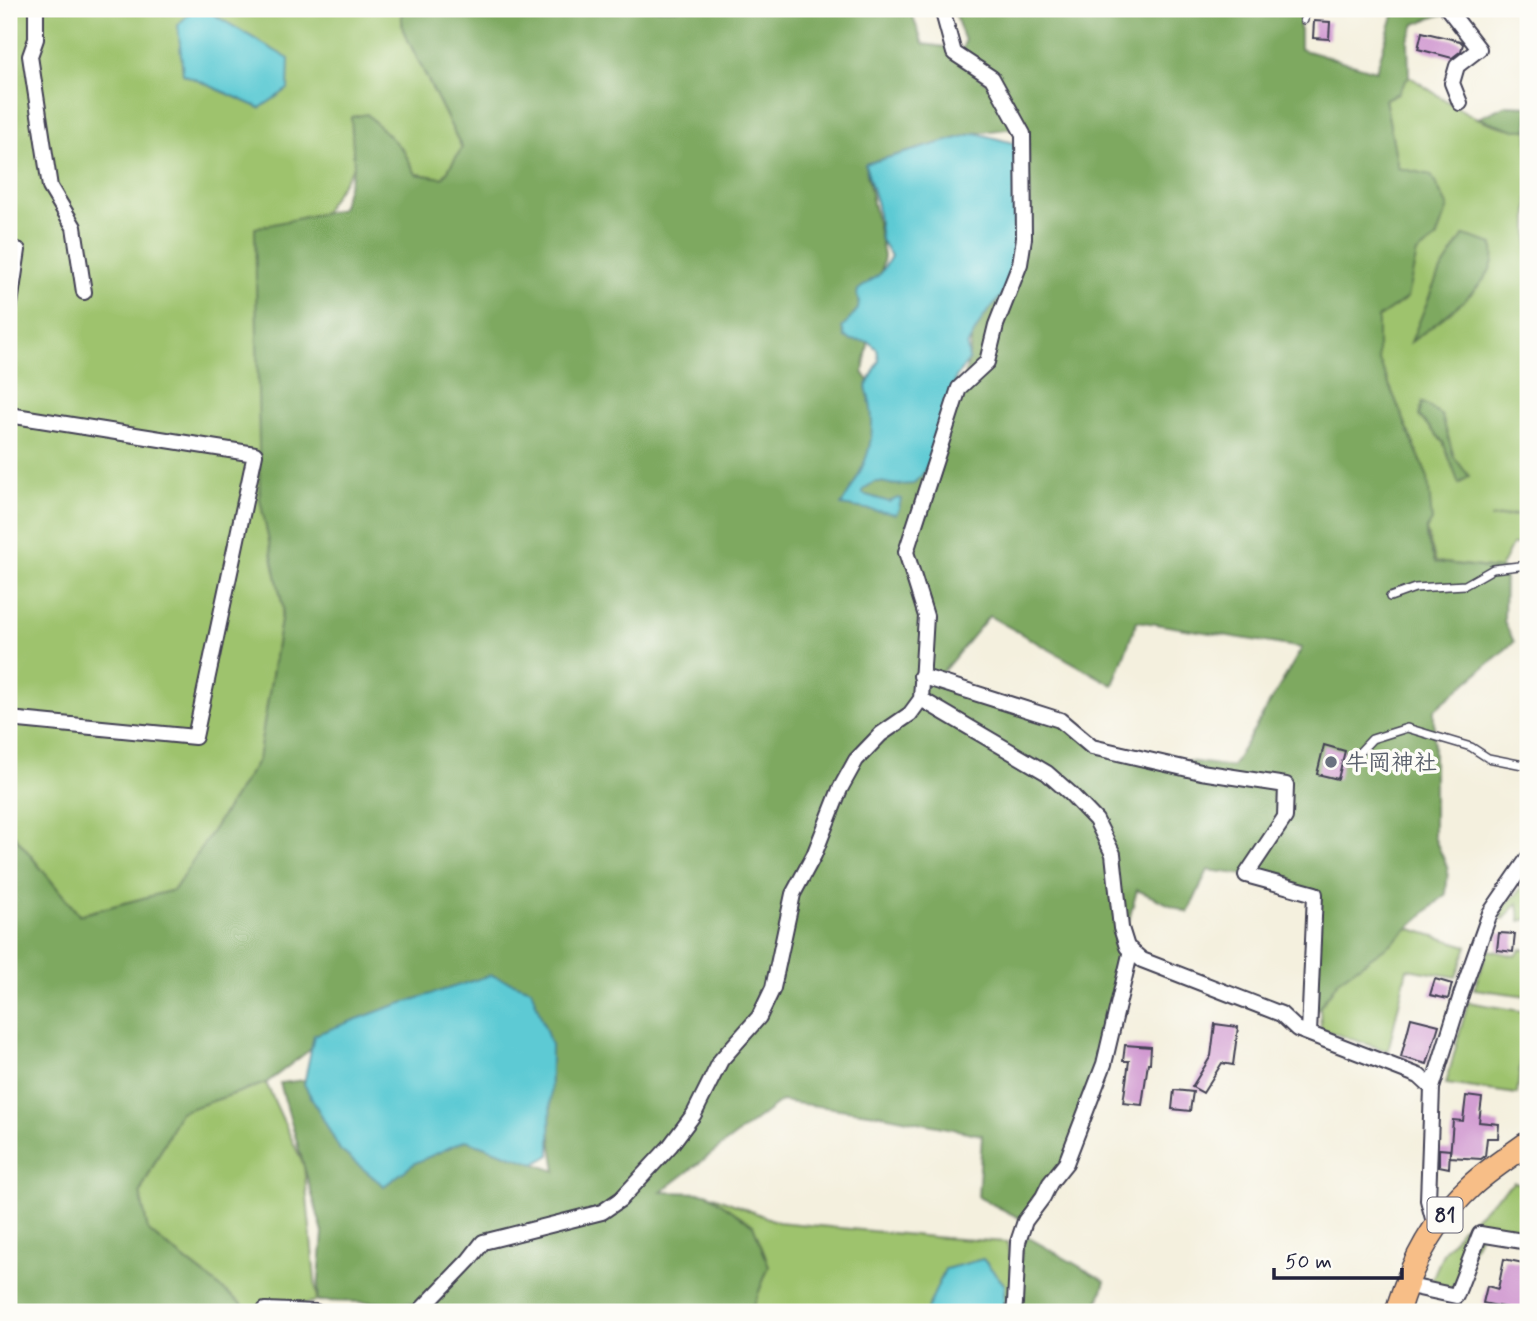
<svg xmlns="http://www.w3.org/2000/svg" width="1537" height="1321" font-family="Mynerve,'Klee One',sans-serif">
	<rect width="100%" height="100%" fill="#fdfcf7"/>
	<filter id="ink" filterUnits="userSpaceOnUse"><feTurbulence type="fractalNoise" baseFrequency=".0143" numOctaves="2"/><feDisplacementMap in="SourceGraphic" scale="14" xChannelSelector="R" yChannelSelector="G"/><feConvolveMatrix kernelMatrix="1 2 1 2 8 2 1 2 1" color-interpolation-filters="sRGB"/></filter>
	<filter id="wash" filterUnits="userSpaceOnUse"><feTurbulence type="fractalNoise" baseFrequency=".00686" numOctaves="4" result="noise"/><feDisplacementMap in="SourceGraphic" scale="28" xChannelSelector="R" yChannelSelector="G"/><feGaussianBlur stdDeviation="1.57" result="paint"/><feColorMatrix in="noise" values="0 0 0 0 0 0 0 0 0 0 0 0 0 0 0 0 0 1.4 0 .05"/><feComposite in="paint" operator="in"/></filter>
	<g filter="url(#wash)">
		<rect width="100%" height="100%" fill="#f4f0de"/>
		<path fill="#9ec36d" stroke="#607254" stroke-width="2" d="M 9,9 L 401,9 L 403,30 L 462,148 L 443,178 L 416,174 L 403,150 L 354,166 L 306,238 L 260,499 L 283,608 L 258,760 L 174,890 L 79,915 L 9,829 Z
			M 1409,76 C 1445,100 1483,130 1528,130 L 1528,512 L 1490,518 L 1528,514 L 1528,542 L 1512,545 L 1500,569 L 1436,562 L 1426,530 L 1428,478 L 1378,358 L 1378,318 L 1397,305 L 1398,168 L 1385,99 L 1398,93 Z
			M 1528,877 L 1528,919 L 1520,921 L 1518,903 L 1504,919 L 1500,918 L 1505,903 L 1517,894 Z
			M 1408,928 L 1467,946 L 1456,977 L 1407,969 L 1388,1051 L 1321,1029 L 1320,1007 L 1339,980 Z
			M 1521,949 L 1528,949 L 1528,996 L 1474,989 L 1488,950 L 1516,956 Z
			M 1468,1002 L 1526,1012 L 1517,1094 L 1446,1084 Z
			M 266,1083 L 304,1166 L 317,1301 L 268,1312 L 252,1312 L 148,1231 L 140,1193 L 180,1112 Z
			M 1514,1182 L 1528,1185 L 1528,1224 L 1524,1237 L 1482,1231 L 1452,1288 L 1429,1287 L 1443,1253 L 1461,1229 Z
			M 706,1193 L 778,1222 L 944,1238 L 1007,1242 L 1016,1292 L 1012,1312 L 751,1312 L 769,1266 L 753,1226 Z"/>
		<path fill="#7ea960" stroke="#50664e" stroke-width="2" fill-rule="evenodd" d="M 401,9 L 910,9 L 923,44 L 952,48 L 1000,97 L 1014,128 L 976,133 L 865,164 L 884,256 L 863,372 L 879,396 L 877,422 L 965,378 L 974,324 L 1031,229 L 1027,129 L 995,83 L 985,64 L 961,53 L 965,41 L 953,9 L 1300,9 L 1300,49 L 1376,71 L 1395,9 L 1459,9 L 1458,12 L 1440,15 L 1415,24 L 1408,40 L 1409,76 L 1398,93 L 1385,99 L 1398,168 L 1431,175 L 1448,207 L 1436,239 L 1417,253 L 1407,298 L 1378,318 L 1378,358 L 1428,478 L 1432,521 L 1426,530 L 1426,536 L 1435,562 L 1505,570 L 1504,621 L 1514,642 L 1434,710 L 1434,837 L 1448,869 L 1446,894 L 1393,942 L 1339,980 L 1309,1021 L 1315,894 L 1246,875 L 1208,870 L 1188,913 L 1137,890 L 1117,965 L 1114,1013 L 1066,1163 L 1025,1221 L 978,1197 L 982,1135 L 883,1115 L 781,1101 L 661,1192 L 706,1193 L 753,1225 L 769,1266 L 751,1312 L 412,1312 L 411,1303 L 317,1301 L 323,1233 L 280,1083 L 312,1079 L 466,1140 L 556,1171 L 546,1105 L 311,1049 L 266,1083 L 180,1112 L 140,1192 L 148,1231 L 252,1312 L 9,1312 L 9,829 L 79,915 L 174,890 L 258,760 L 283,608 L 260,499 L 255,228 L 341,209 L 354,166 L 351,117 L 367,114 L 403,150 L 416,174 L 443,178 L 462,148 L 403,30 ZM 989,616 L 1113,685 L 1137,621 L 1302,648 L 1232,767 L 1101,749 L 1060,720 L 936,680 Z
			M 1506,105 L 1528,106 L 1528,130 L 1515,130 L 1478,118 Z
			M 1464,235 L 1493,244 C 1493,249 1494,256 1493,261 C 1488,288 1433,325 1411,342 L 1438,275 Z
			M 1422,402 L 1442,416 L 1454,457 L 1469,476 L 1459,484 L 1443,442 L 1419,416 Z
			M 1024,1235 L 1105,1281 L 1095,1312 L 1013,1312 Z"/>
		<path fill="#5dcad4" stroke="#407688" stroke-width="2" d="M 193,9 L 204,9 L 289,59 L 288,89 L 260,108 L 183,74 L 178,25 Z
			M 976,133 L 1024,146 L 1022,247 L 1003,294 L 984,316 L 967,346 L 969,360 L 956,377 L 949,403 L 949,427 L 922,475 L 913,484 C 906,484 896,486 890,484 C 876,481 875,480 863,490 L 863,494 L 889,502 L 898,498 L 901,499 L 899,509 L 896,514 L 841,505 C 867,465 881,435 866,387 L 879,361 L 877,349 L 869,342 L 851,340 L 845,337 L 842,328 L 858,309 L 859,301 L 857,295 L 858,290 L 881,273 L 891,256 L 881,240 L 877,205 L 865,164 Z
			M 491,975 L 531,989 L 551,1045 L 550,1155 L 535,1164 L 466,1140 L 415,1163 L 384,1186 L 340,1150 L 304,1084 L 314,1035 L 387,1008 Z
			M 983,1259 L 1005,1285 L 1003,1312 L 926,1312 L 945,1269 Z"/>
		<g id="blocks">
			<path fill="#d098d0" d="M 1314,21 L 1330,22 L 1329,39 L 1313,38 Z
				M 1422,32 L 1460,41 L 1463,44 L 1461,51 L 1452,58 L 1418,49 Z
				M 1324,745 L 1345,751 L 1338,779 L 1317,774 Z
				M 1499,933 L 1515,934 L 1513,952 L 1497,950 Z
				M 1435,979 L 1452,984 L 1448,999 L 1430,995 Z
				M 1411,1018 L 1439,1025 L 1427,1064 L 1401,1057 Z
				M 1215,1024 L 1238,1027 L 1233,1065 L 1222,1063 L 1203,1093 L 1192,1087 L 1211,1056 Z
				M 1125,1045 L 1151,1047 L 1150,1063 L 1148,1063 L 1142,1105 L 1123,1103 L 1129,1061 L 1123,1061 Z
				M 1174,1090 L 1193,1092 L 1190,1111 L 1172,1109 Z
				M 1466,1096 L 1482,1098 L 1479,1122 L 1499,1124 L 1498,1138 L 1487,1138 L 1485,1156 L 1481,1159 L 1450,1157 L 1453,1120 L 1463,1121 Z
				M 1439,1149 L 1450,1150 L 1449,1168 L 1439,1166 Z
				M 1504,1259 L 1528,1264 L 1528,1305 L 1527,1312 L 1483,1303 L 1487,1286 L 1498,1289 Z"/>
		</g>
	</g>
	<g filter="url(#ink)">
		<use href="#blocks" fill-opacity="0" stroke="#424153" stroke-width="2"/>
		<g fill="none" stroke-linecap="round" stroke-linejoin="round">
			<defs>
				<path id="service" d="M 1304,20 L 1305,9
					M 1390,597 L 1415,588 L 1465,585 L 1493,569 L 1528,565
					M 1354,758 L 1372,739 L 1407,728 L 1471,747 L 1488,758 L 1528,766"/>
				<path id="minor" d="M 36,9 L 36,39 L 30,56 L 50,187 L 74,227 L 84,292
					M 1448,9 L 1479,49 L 1457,66 L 1452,83 L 1460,103
					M 9,248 L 18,250 L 9,311
					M 9,415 L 255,454 L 195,737 L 9,719
					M 921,676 L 1060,720 L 1092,747 L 1201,772 L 1286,785 L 1285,817 L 1246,875 L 1315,894 L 1309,1033
					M 921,699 L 1047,773 L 1070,793 L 1096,820 L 1113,854 L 1121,928 L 1127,947 L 1142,960 L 1281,1014 L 1297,1029 L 1419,1076 L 1432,1088 L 1428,1200 L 1435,1226
					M 1432,1088 L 1462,992 L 1490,913 L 1528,858
					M 1405,1285 L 1456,1296 L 1480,1234 L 1522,1241
					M 265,1310 L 316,1312
					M 419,1312 L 469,1260 L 483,1242 L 602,1212 L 621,1199 L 670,1146 L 694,1114 L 721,1060 L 759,1017 L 773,988 L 793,894 L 814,855 L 840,789 L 856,760 L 881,734 L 910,714 L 921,699 L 926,616 L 906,552 L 959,388 L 987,362 L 996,325 L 1020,264 L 1024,238 L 1023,134 L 992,78 L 954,53 L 942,9
					M 1014,1312 L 1015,1303 L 1018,1242 L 1025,1221 L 1043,1197 L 1050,1183 L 1066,1163 L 1104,1064 L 1131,950"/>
				<path id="primary" d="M 1397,1312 C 1411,1264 1434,1220 1471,1186 C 1488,1170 1509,1157 1528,1143"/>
			</defs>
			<use href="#service" stroke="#424153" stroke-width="10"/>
			<use href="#minor" stroke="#424153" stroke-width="18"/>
			<use href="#primary" stroke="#424153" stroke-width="26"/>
			<use href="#service" stroke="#fff" stroke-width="7"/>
			<use href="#minor" stroke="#fff" stroke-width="14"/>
			<use href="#primary" stroke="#f7be87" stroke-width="23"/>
		</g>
	</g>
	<circle fill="#6b7280" stroke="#fdfcf7" stroke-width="2.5" cx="1331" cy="762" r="7"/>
	<g text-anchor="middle" stroke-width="7" stroke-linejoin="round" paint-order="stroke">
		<rect fill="#fdfcf7" stroke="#646373" stroke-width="2" x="1427.5" y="1197.5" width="35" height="35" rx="5"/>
		<g font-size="21" font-weight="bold" fill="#22223b">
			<text x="1445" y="1222">81</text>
		</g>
		<g font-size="23" font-weight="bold" fill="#5b616d" stroke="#fdfcf7" text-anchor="start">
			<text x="1345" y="770">牛岡神社</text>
		</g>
	</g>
	<rect width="1537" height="1321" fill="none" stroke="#fdfcf7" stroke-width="35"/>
	<path d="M1274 1268v10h128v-10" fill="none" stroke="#22223b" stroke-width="3.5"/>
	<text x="1285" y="1268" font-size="21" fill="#22223b" stroke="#fdfcf7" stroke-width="5" paint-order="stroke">50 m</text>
</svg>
